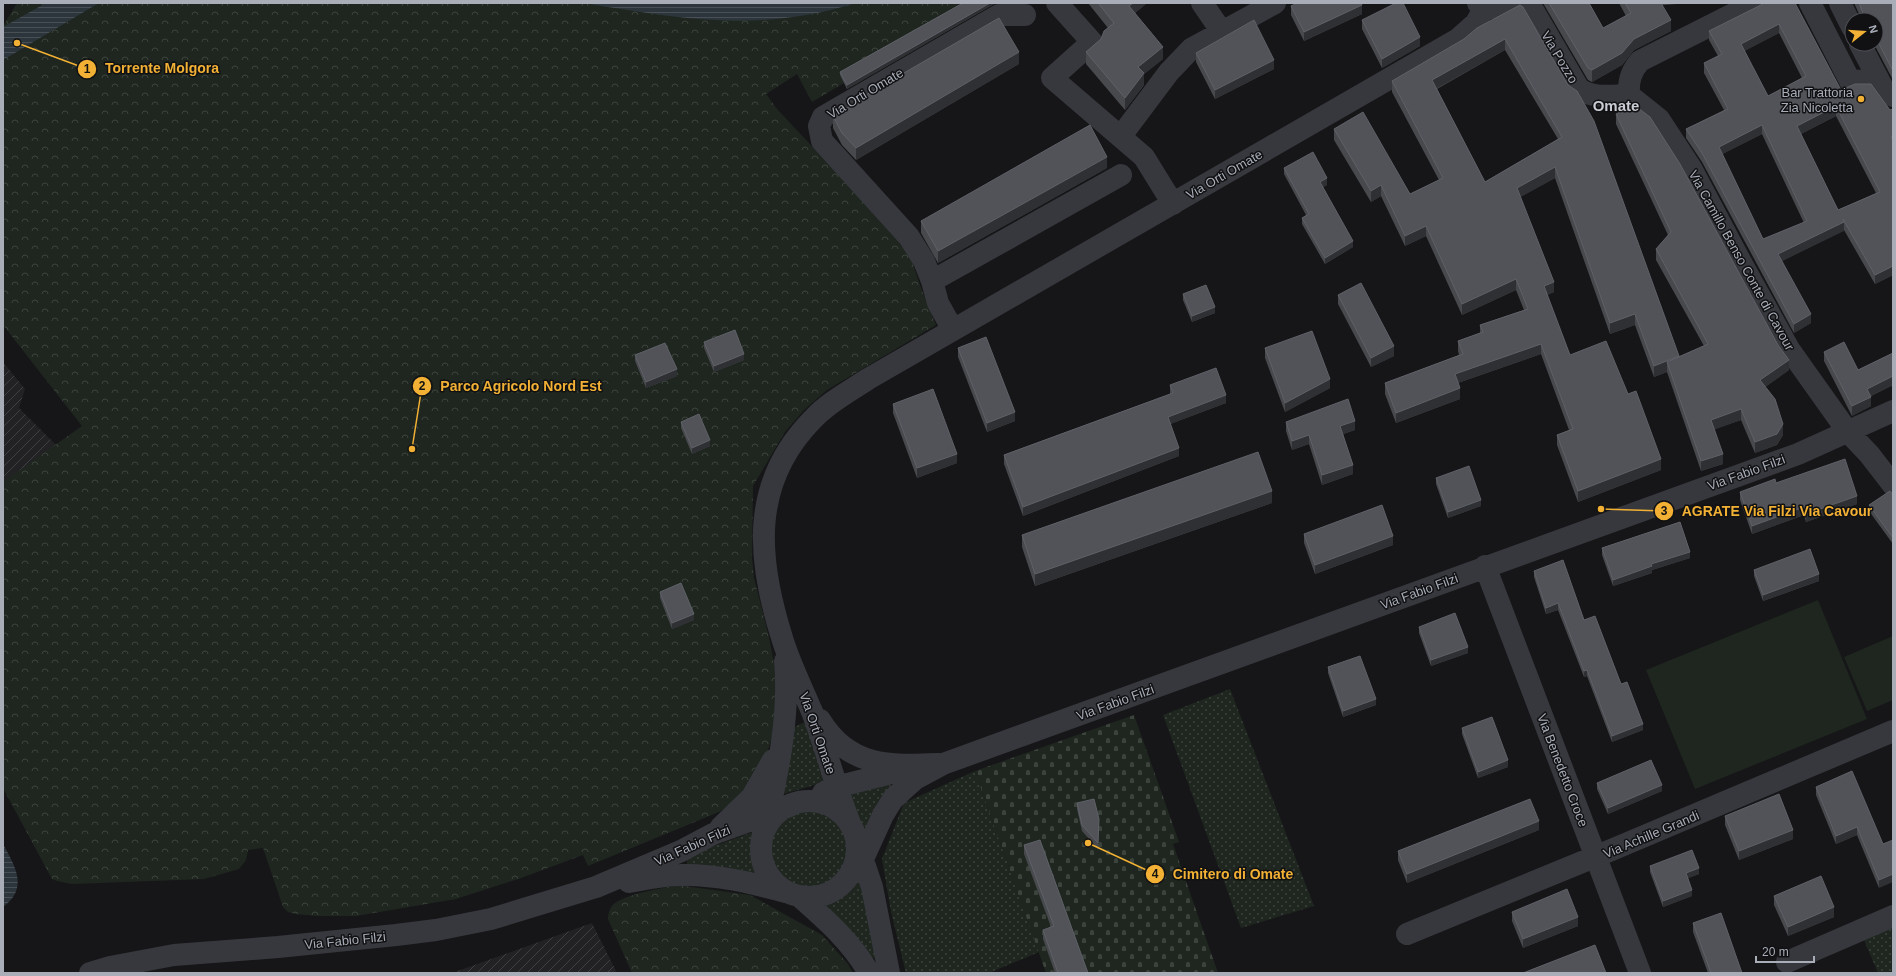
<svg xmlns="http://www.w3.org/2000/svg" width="1896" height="976" font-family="Helvetica,sans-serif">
	<defs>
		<pattern id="industrial-furrows" width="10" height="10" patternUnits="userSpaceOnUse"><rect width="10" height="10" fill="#222225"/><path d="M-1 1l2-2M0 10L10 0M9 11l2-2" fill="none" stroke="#3f3f43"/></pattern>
		<pattern id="grass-dots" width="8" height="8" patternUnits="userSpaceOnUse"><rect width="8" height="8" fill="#1e261f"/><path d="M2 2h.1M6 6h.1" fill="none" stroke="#3c433d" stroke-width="1.8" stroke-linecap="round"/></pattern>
		<pattern id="forest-crowns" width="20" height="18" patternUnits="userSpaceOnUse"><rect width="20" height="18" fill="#1e261f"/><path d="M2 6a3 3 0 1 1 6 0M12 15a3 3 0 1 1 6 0" fill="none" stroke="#3c433d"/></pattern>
		<pattern id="cemetery-stones" width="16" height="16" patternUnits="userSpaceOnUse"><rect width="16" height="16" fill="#1e261f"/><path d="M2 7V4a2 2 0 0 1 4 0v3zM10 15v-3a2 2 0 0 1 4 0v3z" fill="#3c433d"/></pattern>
		<pattern id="water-rules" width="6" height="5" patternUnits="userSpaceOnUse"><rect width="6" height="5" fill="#2c353c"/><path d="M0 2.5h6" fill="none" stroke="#485056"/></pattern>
	</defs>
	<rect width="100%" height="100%" fill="#161618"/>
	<path fill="url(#industrial-furrows)" d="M 3,362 L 25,389 L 19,408 L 60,449 L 3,483 Z
		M 592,923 L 617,973 L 452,973 Z"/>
	<path fill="url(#grass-dots)" d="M 1230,689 L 1314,906 L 1241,928 L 1163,715 Z
		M 805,722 L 825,782 L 783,794 L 792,728 Z
		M 975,771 L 1039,952 L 989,973 L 906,973 L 891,912 L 882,859 L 904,803 Z
		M 890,782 L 891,788 L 868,832 L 863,832 L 858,825 L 845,791 Z
		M771 849a38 38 0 1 1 76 0a38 38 0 1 1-76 0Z
		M 758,830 L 755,851 L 760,874 L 724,867 L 687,865 L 687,856 Z
		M 863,874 L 877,959 L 871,957 L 825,904 L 836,897 Z
		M 1893,928 L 1893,973 L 1878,973 L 1864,940 Z"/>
	<path fill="url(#forest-crowns)" d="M 17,3 L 979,3 L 812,102 L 797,74 L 766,94 L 777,109 L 908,249 L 921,288 L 936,325 L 827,390 L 804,410 L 785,432 L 753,486 L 752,558 L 754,578 L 769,637 L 777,679 L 775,728 L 768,750 L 750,782 L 736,800 L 719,812 L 588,866 L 583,855 L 521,878 L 456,899 L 356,916 L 318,916 L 295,914 L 288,912 L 283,907 L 263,848 L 248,850 L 246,860 L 239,869 L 204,879 L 72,884 L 57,881 L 52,879 L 3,788 L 3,482 L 82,426 L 3,325 L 3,26 Z
		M 677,885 L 750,895 L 822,935 L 848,964 L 853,973 L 632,973 L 608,919 C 608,914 610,906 615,903 C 630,893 660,889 677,885 Z"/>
	<path fill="url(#cemetery-stones)" d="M 1134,715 L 1179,842 L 1173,844 L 1218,973 L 1046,973 L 975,771 Z"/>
	<path fill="#1e261f" d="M 1818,600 L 1867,719 L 1695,789 L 1646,670 Z
		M 1893,636 L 1893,700 L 1867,711 L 1844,657 Z"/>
	<path fill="url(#water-rules)" d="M 46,3 L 99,3 L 3,60 L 3,27 Z
		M 584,3 L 856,3 C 760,33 681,19 584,3 Z
		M 3,844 C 15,866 29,888 3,907 Z"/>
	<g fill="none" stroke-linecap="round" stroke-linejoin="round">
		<path stroke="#37383d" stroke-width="22" d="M 1057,3 L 1092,42 L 1052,78 L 1144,157 L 1173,204
			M 1202,3 L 1222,32
			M 1478,3 C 1490,10 1501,11 1514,3
			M 1525,3 L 1533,10 L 1579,89 C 1593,99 1613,95 1629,95
			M 1810,3 L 1850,81 L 1878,80
			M 1840,3 L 1852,27
			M 1860,44 L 1885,92 L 1893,96
			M 1629,95 L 1659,119 L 1691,168 L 1737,255 L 1789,349 L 1848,432 L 1869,454 L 1893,485
			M 1629,95 C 1628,81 1631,71 1640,61 L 1755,3
			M 1121,136 L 1169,72 L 1191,49 L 1275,3
			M 932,281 L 1121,175
			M 953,330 L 938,303 L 932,281 L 924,261 L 909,237 L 822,141 L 819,126 L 823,117 L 999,15 L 1025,15
			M 1485,566 L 1640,973
			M 820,720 C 849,768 890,766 939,764
			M 823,793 L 836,787 L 903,770
			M761 849a48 48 0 1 1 96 0a48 48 0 1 1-96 0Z
			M 766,825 C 778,772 790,715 785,661
			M 851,826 C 836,789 827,751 813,714 C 803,690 791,666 783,641 C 757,560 749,483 814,418 C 829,402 850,391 868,379 L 1458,39 L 1476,23 L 1485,7
			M 721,827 L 752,797 L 773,760
			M 859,848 L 872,887 L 889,973
			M 848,877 L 863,859 L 883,815 L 893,799 L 915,779 L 943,764 L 1798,454 L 1893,411
			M 629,882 C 646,879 663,875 680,875 C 716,874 752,883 786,892
			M 799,896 C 824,918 852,942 869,973
			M 1407,934 L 1609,851 L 1893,731
			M 1787,962 L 1893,916
			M 90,973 L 110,967 L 174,955 L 278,947 L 396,935 L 436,930 L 491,919 L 596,887 L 681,851 L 713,834 L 790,806"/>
	</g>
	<path fill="#47494d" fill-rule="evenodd" d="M 994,3 L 994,4 L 847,89 L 840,75 L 840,72 Z
		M 1088,3 L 1147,3 L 1135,13 L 1163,59 L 1144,74 L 1144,85 L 1125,110 L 1086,64 L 1086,52 L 1101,39 L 1108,28 Z
		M 1543,3 L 1589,3 L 1603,28 L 1626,16 L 1619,3 L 1677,3 L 1677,4 L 1662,5 L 1671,31 L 1634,50 L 1622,65 L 1592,82 L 1588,80 Z
		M 1854,3 L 1893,3 L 1893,80 L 1874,44 L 1876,44 L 1876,20 L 1862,20 Z
		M 1520,5 L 1679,357 L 1704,346 L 1656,260 L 1656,249 L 1668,235 L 1616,124 L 1616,114 L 1789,370 L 1765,387 L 1783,435 L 1777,445 L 1755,453 L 1741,420 L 1714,429 L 1723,464 L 1701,471 L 1667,372 L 1654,377 L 1635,325 L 1610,334 L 1555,178 L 1520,197 L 1554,292 L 1547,295 L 1570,355 L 1628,394 L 1661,470 L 1578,502 L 1557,445 L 1557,435 L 1569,430 L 1541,354 L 1458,383 L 1460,399 L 1396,423 L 1385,394 L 1385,383 L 1459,355 L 1458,351 L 1458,341 L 1480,333 L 1480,325 L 1524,310 L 1516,290 L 1462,315 L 1426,236 L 1405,246 L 1381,196 L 1371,202 L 1334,140 L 1334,129 L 1410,194 L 1439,180 L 1392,92 L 1392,81 L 1464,39 ZM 1505,50 L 1558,139 L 1485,182 L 1437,89 Z
		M 1761,5 L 1841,90 L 1890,110 L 1893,109 L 1893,275 L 1875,284 L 1844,230 L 1782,261 L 1811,323 L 1794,333 L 1702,162 L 1686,138 L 1686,129 L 1724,110 L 1704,73 L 1704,63 L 1718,56 L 1709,40 L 1709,31 ZM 1779,33 L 1802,78 L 1768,96 L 1744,51 ZM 1836,116 L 1876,193 L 1838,210 L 1801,134 ZM 1762,134 L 1804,223 L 1763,239 L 1722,154 Z
		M 1291,6 L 1362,14 L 1304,41 L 1291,15 Z
		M 1362,20 L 1420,46 L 1382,68 L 1362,29 Z
		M 1196,53 L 1274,69 L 1215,99 L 1196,62 Z
		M 1019,64 L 856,160 L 842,145 L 833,128 L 833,116 L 859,101 L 859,99 Z
		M 1107,168 L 938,263 L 921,233 L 921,221 Z
		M 1284,168 L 1327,185 L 1323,187 L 1353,247 L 1325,264 L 1302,224 L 1302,218 L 1306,215 L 1284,174 Z
		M 1183,294 L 1215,313 L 1192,322 L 1183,300 Z
		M 1338,295 L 1394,356 L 1371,367 L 1338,304 Z
		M 704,342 L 744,360 L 714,372 L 704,348 Z
		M 958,348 L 1015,421 L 987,432 L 958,357 Z
		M 1265,348 L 1330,388 L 1285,412 L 1265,358 Z
		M 1824,352 L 1858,370 L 1893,353 L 1893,385 L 1871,396 L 1871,406 L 1852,416 L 1824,361 Z
		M 635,355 L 677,376 L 646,388 L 635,361 Z
		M 1170,385 L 1226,403 L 1170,424 L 1179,456 L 1023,516 L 1004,464 L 1004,455 L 1170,394 Z
		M 893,404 L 957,463 L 917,478 L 893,413 Z
		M 681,422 L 710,446 L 692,454 L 681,428 Z
		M 1286,422 L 1355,430 L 1343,434 L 1353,474 L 1322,485 L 1309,444 L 1292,450 L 1286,431 Z
		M 1436,478 L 1481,506 L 1448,518 L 1436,484 Z
		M 1740,492 L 1857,504 L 1806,522 L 1804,515 L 1752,534 L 1740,500 Z
		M 1893,495 L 1893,544 L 1869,511 L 1869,505 Z
		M 1272,503 L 1035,586 L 1022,547 L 1022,535 Z
		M 1304,534 L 1393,545 L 1315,574 L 1304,543 Z
		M 1602,548 L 1690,558 L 1652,570 L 1652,573 L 1613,586 L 1602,555 Z
		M 1754,570 L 1819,581 L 1763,601 L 1754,576 Z
		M 1534,571 L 1584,620 L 1621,684 L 1643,730 L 1612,742 L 1587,676 L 1584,677 L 1558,610 L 1546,614 L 1534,577 Z
		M 660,592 L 694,620 L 672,629 L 660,598 Z
		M 1419,627 L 1468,653 L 1431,666 L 1419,633 Z
		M 1328,667 L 1376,705 L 1343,717 L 1328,673 Z
		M 1462,728 L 1508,767 L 1478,778 L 1462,734 Z
		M 1597,783 L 1662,791 L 1608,814 L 1597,789 Z
		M 1816,787 L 1883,844 L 1879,888 L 1857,835 L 1836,844 L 1816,795 Z
		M 1077,803 L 1099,825 L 1098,849 L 1082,831 L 1077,809 Z
		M 1725,816 L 1793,839 L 1739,860 L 1725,825 Z
		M 1539,830 L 1407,883 L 1398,860 L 1398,851 Z
		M 1024,845 L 1088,973 L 1055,973 L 1043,939 L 1043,930 L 1051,927 L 1024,854 Z
		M 1650,866 L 1699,874 L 1688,878 L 1692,896 L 1663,907 L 1650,872 Z
		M 1774,896 L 1834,917 L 1788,936 L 1774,905 Z
		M 1512,912 L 1578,926 L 1523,948 L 1512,921 Z
		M 1693,923 L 1742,973 L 1708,973 L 1693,932 Z"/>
	<path fill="#2f3033" d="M 990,3 L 994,3 L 994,4 L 847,89 L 847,85 Z
		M 1133,3 L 1147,3 L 1129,18 L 1129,6 Z
		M 1362,5 L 1362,14 L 1304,41 L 1304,32 Z
		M 1671,20 L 1671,31 L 1634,50 L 1622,65 L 1592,82 L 1592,70 L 1634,39 Z
		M 1779,24 L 1779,33 L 1741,53 L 1741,44 Z
		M 1420,37 L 1420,46 L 1382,68 L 1382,59 Z
		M 1505,39 L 1505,50 L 1432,91 L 1432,80 Z
		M 1163,47 L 1163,59 L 1144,74 L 1144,85 L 1125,110 L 1125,98 L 1138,67 Z
		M 1019,52 L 1019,64 L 856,160 L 856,148 Z
		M 1274,60 L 1274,69 L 1215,99 L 1215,90 Z
		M 1836,106 L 1836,116 L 1797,136 L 1797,126 Z
		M 1762,125 L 1762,134 L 1719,156 L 1719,147 Z
		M 1107,157 L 1107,168 L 938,263 L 938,251 Z
		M 1555,167 L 1555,178 L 1517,199 L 1517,188 Z
		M 1327,178 L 1327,185 L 1320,189 L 1320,182 Z
		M 1381,185 L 1381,196 L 1371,202 L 1371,191 Z
		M 1844,222 L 1844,231 L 1778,263 L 1778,254 Z
		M 1426,226 L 1426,236 L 1405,246 L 1405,236 Z
		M 1353,241 L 1353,247 L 1325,264 L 1325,258 Z
		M 1893,266 L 1893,275 L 1875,284 L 1875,275 Z
		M 1516,279 L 1516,290 L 1462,315 L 1462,304 Z
		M 1554,282 L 1554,292 L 1544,296 L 1544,286 Z
		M 1215,307 L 1215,313 L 1192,322 L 1192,316 Z
		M 1635,314 L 1635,325 L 1610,334 L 1610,323 Z
		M 1811,314 L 1811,323 L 1794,333 L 1794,324 Z
		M 1541,344 L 1541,354 L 1455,384 L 1455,374 Z
		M 1394,346 L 1394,356 L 1371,367 L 1371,358 Z
		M 744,354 L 744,360 L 714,372 L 714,366 Z
		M 1679,356 L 1667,362 L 1667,372 L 1654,377 L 1654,366 Z
		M 1789,360 L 1789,370 L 1760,391 L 1760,380 Z
		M 677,369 L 677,376 L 646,388 L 646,382 Z
		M 1893,376 L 1893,385 L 1867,398 L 1867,389 Z
		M 1330,379 L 1330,388 L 1285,412 L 1285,403 Z
		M 1460,388 L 1460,399 L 1396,423 L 1396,413 Z
		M 1226,395 L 1226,403 L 1168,425 L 1168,417 Z
		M 1871,397 L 1871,406 L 1852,416 L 1852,406 Z
		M 1741,409 L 1741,420 L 1711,431 L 1711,420 Z
		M 1015,412 L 1015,421 L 987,432 L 987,423 Z
		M 1355,421 L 1355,430 L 1340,435 L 1340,426 Z
		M 1783,424 L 1783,435 L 1777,445 L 1755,453 L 1755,442 Z
		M 1309,435 L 1309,444 L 1292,450 L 1292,441 Z
		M 710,440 L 710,446 L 692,454 L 692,448 Z
		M 1179,448 L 1179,456 L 1023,516 L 1023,507 Z
		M 957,454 L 957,463 L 917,478 L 917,468 Z
		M 1723,454 L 1723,464 L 1701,471 L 1701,461 Z
		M 1661,459 L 1661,470 L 1578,502 L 1578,491 Z
		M 1353,465 L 1353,474 L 1322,485 L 1322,475 Z
		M 1272,491 L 1272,503 L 1035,586 L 1035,574 Z
		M 1857,496 L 1857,504 L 1806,522 L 1806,514 Z
		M 1481,500 L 1481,506 L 1448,518 L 1448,512 Z
		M 1804,507 L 1804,515 L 1752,534 L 1752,526 Z
		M 1393,536 L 1393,545 L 1315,574 L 1315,565 Z
		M 1690,552 L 1690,558 L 1652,570 L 1652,573 L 1613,586 L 1613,580 L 1651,564 Z
		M 1819,574 L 1819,581 L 1763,601 L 1763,595 Z
		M 1558,603 L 1558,610 L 1546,614 L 1546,608 Z
		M 694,614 L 694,620 L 672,629 L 672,623 Z
		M 1468,647 L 1468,653 L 1431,666 L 1431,660 Z
		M 1587,670 L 1587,676 L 1584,677 L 1584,671 Z
		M 1376,699 L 1376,705 L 1343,717 L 1343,711 Z
		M 1643,724 L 1643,730 L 1612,742 L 1612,736 Z
		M 1508,760 L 1508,767 L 1478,778 L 1478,772 Z
		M 1662,785 L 1662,791 L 1608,814 L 1608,808 Z
		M 1539,821 L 1539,830 L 1407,883 L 1407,874 Z
		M 1857,827 L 1857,835 L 1836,844 L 1836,836 Z
		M 1793,830 L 1793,839 L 1739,860 L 1739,851 Z
		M 1699,868 L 1699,874 L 1686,879 L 1686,873 Z
		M 1893,874 L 1893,882 L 1879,888 L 1879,880 Z
		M 1692,890 L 1692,896 L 1663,907 L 1663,901 Z
		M 1834,907 L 1834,917 L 1788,936 L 1788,927 Z
		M 1578,917 L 1578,926 L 1523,948 L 1523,939 Z"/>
	<path fill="#525359" stroke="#5f6168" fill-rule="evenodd" d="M 963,3 L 990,3 L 847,85 L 840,72 Z
		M 1098,3 L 1133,3 L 1129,6 L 1163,47 L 1138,67 L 1144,73 L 1125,98 L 1086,52 L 1101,39 L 1104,31 L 1114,23 Z
		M 1297,3 L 1361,3 L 1362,5 L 1304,32 L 1291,6 Z
		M 1396,3 L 1403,3 L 1420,37 L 1382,59 L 1362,20 Z
		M 1549,3 L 1589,3 L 1603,28 L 1631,13 L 1625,3 L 1661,3 L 1671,20 L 1634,39 L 1622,53 L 1592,70 L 1588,68 Z
		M 1763,3 L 1795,3 L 1841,90 L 1855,84 L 1871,84 L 1890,110 L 1893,109 L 1893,136 L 1891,137 L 1893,140 L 1893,266 L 1875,275 L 1843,219 L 1844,222 L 1778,254 L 1811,314 L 1794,324 L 1702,153 L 1686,129 L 1728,109 L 1704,63 L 1722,54 L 1709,31 L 1761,5 ZM 1779,24 L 1806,76 L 1768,96 L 1741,44 ZM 1836,106 L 1880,192 L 1838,210 L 1797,126 ZM 1762,125 L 1807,221 L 1763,239 L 1719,147 Z
		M 1859,3 L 1893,3 L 1893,71 L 1876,38 L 1876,20 L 1863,20 L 1863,13 Z
		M 1520,5 L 1523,7 L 1568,85 L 1577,91 L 1594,121 L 1679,356 L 1654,366 L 1635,314 L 1610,323 L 1555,167 L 1517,188 L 1554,282 L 1544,286 L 1570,355 L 1606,341 L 1628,394 L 1636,391 L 1661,459 L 1578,491 L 1557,435 L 1573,429 L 1541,344 L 1455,374 L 1460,388 L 1396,413 L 1385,383 L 1463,354 L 1458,341 L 1483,332 L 1480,325 L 1528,309 L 1516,279 L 1462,304 L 1426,226 L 1405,236 L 1381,185 L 1371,191 L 1334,129 L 1363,112 L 1410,194 L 1443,178 L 1392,81 L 1464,39 L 1477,28 ZM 1505,39 L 1562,137 L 1485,182 L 1432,80 Z
		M 999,18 L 1019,52 L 856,148 L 842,133 L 833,116 L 860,100 L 859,99 Z
		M 1254,20 L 1274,60 L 1215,90 L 1196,53 Z
		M 1634,105 L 1650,117 L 1680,164 L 1778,345 L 1789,360 L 1760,380 L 1775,399 L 1783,424 L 1777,434 L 1755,442 L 1741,409 L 1711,420 L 1723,454 L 1701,461 L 1667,362 L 1708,344 L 1656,249 L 1671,232 L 1616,114 Z
		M 1090,125 L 1107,157 L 938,251 L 921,221 Z
		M 1313,152 L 1327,178 L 1320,182 L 1353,241 L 1325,258 L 1302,218 L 1309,214 L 1284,168 Z
		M 1361,283 L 1394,346 L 1371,358 L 1338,295 Z
		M 1206,285 L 1215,307 L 1192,316 L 1183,294 Z
		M 735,330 L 744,354 L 714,366 L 704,342 Z
		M 1312,331 L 1330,379 L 1285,403 L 1265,348 Z
		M 986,337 L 1015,412 L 987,423 L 958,348 Z
		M 1844,342 L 1858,370 L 1893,353 L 1893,376 L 1867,389 L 1871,397 L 1852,406 L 1824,352 Z
		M 665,343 L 677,369 L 646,382 L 635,355 Z
		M 1216,368 L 1226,395 L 1168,417 L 1179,448 L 1023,507 L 1004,455 L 1173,393 L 1170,385 Z
		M 933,389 L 957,454 L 917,468 L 893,404 Z
		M 1348,399 L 1355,421 L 1340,426 L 1353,465 L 1322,475 L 1309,435 L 1292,441 L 1286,422 Z
		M 699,414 L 710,440 L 692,448 L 681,422 Z
		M 1258,452 L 1272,491 L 1035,574 L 1022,535 Z
		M 1845,459 L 1857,496 L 1806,514 L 1804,507 L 1752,526 L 1740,492 L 1775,479 L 1776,483 Z
		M 1469,466 L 1481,500 L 1448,512 L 1436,478 Z
		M 1890,491 L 1893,495 L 1893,538 L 1869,505 Z
		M 1382,505 L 1393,536 L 1315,565 L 1304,534 Z
		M 1680,522 L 1690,552 L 1651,564 L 1652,566 L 1613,580 L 1602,548 Z
		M 1810,549 L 1819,574 L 1763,595 L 1754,570 Z
		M 1563,560 L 1584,620 L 1595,616 L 1621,684 L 1627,682 L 1643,724 L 1612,736 L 1587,670 L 1584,671 L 1558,603 L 1546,608 L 1534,571 Z
		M 681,583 L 694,614 L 672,623 L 660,592 Z
		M 1455,613 L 1468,647 L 1431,660 L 1419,627 Z
		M 1360,656 L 1376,699 L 1343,711 L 1328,667 Z
		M 1492,717 L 1508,760 L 1478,772 L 1462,728 Z
		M 1651,760 L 1662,785 L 1608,808 L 1597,783 Z
		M 1852,771 L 1883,844 L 1893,840 L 1893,874 L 1879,880 L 1857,827 L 1836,836 L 1816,787 Z
		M 1779,794 L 1793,830 L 1739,851 L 1725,816 Z
		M 1094,799 L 1099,819 L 1098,843 L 1082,825 L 1077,803 Z
		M 1530,799 L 1539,821 L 1407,874 L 1398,851 Z
		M 1040,840 L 1088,973 L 1058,973 L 1043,930 L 1054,926 L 1024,845 Z
		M 1692,850 L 1699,868 L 1686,873 L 1692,890 L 1663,901 L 1650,866 Z
		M 1821,876 L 1834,907 L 1788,927 L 1774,896 Z
		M 1567,889 L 1578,917 L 1523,939 L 1512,912 Z
		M 1721,913 L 1742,973 L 1711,973 L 1693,923 Z
		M 1595,945 L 1606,973 L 1523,973 Z"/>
	<circle fill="#f2b134" stroke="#111113" stroke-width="1.5" cx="1861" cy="99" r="4"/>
	<g text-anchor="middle" stroke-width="3" stroke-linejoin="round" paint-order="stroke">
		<g font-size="13" fill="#a8adb8" stroke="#111113">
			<text transform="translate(1560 57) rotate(59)" y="5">Via Pozzo</text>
			<text transform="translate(865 93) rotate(-31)" y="5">Via Orti Omate</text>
			<text transform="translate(1224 174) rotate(-30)" y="5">Via Orti Omate</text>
			<text transform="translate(1742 260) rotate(61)" y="5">Via Camillo Benso Conte di Cavour</text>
			<text transform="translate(1746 472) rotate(-20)" y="5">Via Fabio Filzi</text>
			<text transform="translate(1419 591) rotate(-20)" y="5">Via Fabio Filzi</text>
			<text transform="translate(1115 702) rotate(-20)" y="5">Via Fabio Filzi</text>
			<text transform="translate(818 733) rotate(71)" y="5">Via Orti Omate</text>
			<text transform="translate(1563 770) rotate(69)" y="5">Via Benedetto Croce</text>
			<text transform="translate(1651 834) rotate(-23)" y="5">Via Achille Grandi</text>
			<text transform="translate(692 845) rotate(-24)" y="5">Via Fabio Filzi</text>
			<text transform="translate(345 940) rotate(-6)" y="5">Via Fabio Filzi</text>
		</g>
		<g font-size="13" fill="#a8adb8" stroke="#111113" text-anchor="end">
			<text x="1853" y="97">Bar Trattoria<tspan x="1853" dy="15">Zia Nicoletta</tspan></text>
		</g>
		<g font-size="15" font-weight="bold" fill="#c9ccd4" stroke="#111113">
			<text x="1616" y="111">Omate</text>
		</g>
	</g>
	<path fill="none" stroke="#f2b134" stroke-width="1.5" d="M17 43L87 69M412 449L422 386M1601 509L1664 511M1088 843L1155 874"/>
	<g fill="#f2b134" stroke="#111113" stroke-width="1.5">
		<circle cx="17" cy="43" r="4"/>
		<circle cx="412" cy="449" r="4"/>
		<circle cx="1601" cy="509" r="4"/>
		<circle cx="1088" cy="843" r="4"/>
		<circle cx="87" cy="69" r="10"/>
		<circle cx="422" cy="386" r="10"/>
		<circle cx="1664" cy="511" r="10"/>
		<circle cx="1155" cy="874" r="10"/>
	</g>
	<g font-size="12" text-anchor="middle" font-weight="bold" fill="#111">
		<text x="87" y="73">1</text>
		<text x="422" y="390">2</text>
		<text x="1664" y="515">3</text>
		<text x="1155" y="878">4</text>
	</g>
	<g font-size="14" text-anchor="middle" font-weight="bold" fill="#f2b134" stroke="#111113" stroke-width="3" stroke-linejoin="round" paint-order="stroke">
		<text x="162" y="73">Torrente Molgora</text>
		<text x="521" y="391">Parco Agricolo Nord Est</text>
		<text x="1777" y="516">AGRATE Via Filzi Via Cavour</text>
		<text x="1233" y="879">Cimitero di Omate</text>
	</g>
	<rect width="1896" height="976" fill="none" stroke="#a8adb8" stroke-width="8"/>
	<g transform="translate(1864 32) rotate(73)"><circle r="19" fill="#111113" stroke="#4d4f55"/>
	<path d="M0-3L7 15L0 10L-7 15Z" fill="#f2b134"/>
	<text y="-6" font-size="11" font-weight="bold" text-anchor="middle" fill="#a8adb8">N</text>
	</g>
	<path d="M1756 956v6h58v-6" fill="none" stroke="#a8adb8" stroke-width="2"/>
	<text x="1762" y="956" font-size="12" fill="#a8adb8" stroke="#111113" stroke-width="3" paint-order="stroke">20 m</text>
</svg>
